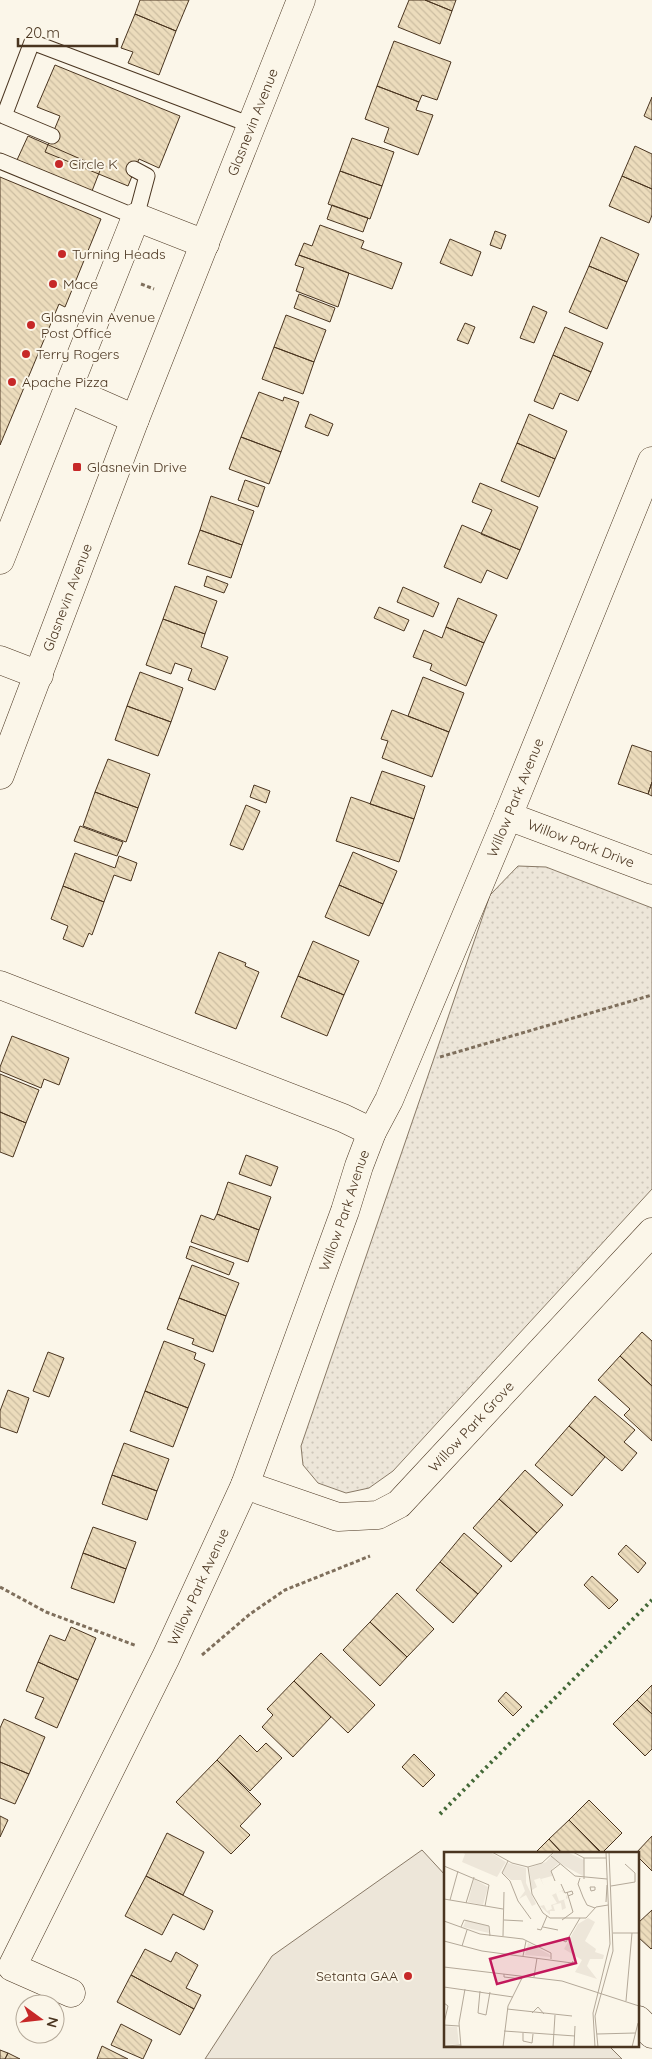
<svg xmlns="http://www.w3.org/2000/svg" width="652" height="2059" font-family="Quicksand,sans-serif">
	<defs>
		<pattern id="grass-dots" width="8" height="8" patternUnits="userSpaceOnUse" patternTransform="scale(1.25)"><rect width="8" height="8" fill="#ede6d9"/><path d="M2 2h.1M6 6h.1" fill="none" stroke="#cdc6ba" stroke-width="1.8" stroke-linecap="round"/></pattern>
		<pattern id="building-back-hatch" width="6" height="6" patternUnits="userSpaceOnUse" patternTransform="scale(1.25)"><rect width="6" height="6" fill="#ecdcbc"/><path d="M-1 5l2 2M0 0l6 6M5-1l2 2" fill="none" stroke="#ccbda1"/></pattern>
	</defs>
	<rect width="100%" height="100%" fill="#fbf6e9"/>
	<path fill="url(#grass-dots)" stroke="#887966" d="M 518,866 L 546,867 L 652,908 L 652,1189 L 393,1471 L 369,1488 L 346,1493 L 318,1483 L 303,1465 L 301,1446 L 490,895 Z"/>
	<path fill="#ede6d9" stroke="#887966" d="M 422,1850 L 446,1876 L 446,2045 L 608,2045 L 622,2059 L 205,2059 L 272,1956 Z"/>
	<path fill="url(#building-back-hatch)" stroke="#4a3520" d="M 140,0 L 189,0 L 176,31 L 135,14 Z
		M 409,0 L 425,0 L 452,11 L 440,44 L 398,27 Z
		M 425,0 L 456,0 L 452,11 Z
		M 135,14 L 176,31 L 159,75 L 128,63 L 133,52 L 121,48 Z
		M 394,41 L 451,62 L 437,100 L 422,95 L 419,102 L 377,86 Z
		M 55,65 L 180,116 L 159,168 L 139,159 L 128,186 L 45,152 L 60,116 L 37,107 Z
		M 377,86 L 419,102 L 416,110 L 433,115 L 418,155 L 384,142 L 389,128 L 365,119 Z
		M 652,97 L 652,120 L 644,116 Z
		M 28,136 L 101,168 L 92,191 L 17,160 Z
		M 352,138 L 394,152 L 382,186 L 340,171 Z
		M 635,146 L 652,154 L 652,189 L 622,176 Z
		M 340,171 L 382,186 L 370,219 L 328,204 Z
		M 622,176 L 652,189 L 652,215 L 649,223 L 609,206 Z
		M 0,177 L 101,219 L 65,307 L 59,304 L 0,445 Z
		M 332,205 L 368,218 L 363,232 L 327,219 Z
		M 320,225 L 364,241 L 361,248 L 402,263 L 392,289 L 299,255 L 304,243 L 312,246 Z
		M 495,231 L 506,235 L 501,249 L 490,245 Z
		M 601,237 L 639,254 L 627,282 L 589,266 Z
		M 450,239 L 481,252 L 472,276 L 440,263 Z
		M 299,255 L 349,273 L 338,307 L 296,291 L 304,268 L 295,265 Z
		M 589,266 L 627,282 L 607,329 L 569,312 Z
		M 299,294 L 335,308 L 330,322 L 294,308 Z
		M 533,306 L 547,312 L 534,343 L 520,338 Z
		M 286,315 L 326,330 L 314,362 L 274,347 Z
		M 465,323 L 475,327 L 468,344 L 457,340 Z
		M 565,327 L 603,343 L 591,372 L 553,355 Z
		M 274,347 L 314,362 L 303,394 L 262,379 Z
		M 553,355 L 591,372 L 578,401 L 560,393 L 553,409 L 534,401 Z
		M 259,392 L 283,401 L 284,397 L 299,402 L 281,452 L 241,437 Z
		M 310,414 L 333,424 L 328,436 L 305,427 Z
		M 529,414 L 567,431 L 555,459 L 517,443 Z
		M 241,437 L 281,452 L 269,484 L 229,469 Z
		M 517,443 L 555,459 L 539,497 L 501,481 Z
		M 245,480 L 265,487 L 258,507 L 238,500 Z
		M 480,483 L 538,507 L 520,550 L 481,534 L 492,510 L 472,502 Z
		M 211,496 L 254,511 L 242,545 L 200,530 Z
		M 462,525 L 520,550 L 507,579 L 487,570 L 481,583 L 444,567 Z
		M 200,530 L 242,545 L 231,578 L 188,564 Z
		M 207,576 L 228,584 L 224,593 L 204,586 Z
		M 175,586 L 217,601 L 205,634 L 163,619 Z
		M 403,587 L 439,603 L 433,617 L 397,602 Z
		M 458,598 L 497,615 L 484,643 L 446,627 Z
		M 379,607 L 409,620 L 404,631 L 374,618 Z
		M 163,619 L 205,634 L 201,647 L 228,657 L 215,690 L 188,680 L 192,669 L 175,663 L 171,674 L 146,665 Z
		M 446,627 L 484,643 L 466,686 L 430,670 L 432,664 L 413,657 L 424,630 L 442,638 Z
		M 140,672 L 183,688 L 171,722 L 127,706 Z
		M 423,677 L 464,693 L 449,732 L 408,716 Z
		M 127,706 L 171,722 L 158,756 L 115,740 Z
		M 392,710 L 449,732 L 432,777 L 382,758 L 388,741 L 381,739 Z
		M 632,745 L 652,752 L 652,782 L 648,794 L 618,784 Z
		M 108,759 L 150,774 L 138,808 L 95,792 Z
		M 382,771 L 425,786 L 414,819 L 370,804 Z
		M 652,782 L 652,796 L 648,794 Z
		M 254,785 L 270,791 L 266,803 L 250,797 Z
		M 95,792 L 138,808 L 126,842 L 83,826 Z
		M 351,797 L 414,819 L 399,862 L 336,841 Z
		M 246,805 L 260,811 L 243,850 L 230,845 Z
		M 80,826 L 123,842 L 117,856 L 74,841 Z
		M 353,852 L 397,871 L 383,904 L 339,885 Z
		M 75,853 L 115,868 L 119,856 L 137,863 L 131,881 L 114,875 L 104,902 L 63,886 Z
		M 339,885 L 383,904 L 369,936 L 325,917 Z
		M 63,886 L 104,902 L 92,935 L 89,933 L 83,947 L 63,939 L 68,926 L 51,919 Z
		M 313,941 L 359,961 L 344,995 L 298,976 Z
		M 219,952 L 246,963 L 245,966 L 259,972 L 236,1029 L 195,1013 Z
		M 298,976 L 344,995 L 327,1036 L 281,1017 Z
		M 12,1036 L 69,1058 L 59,1085 L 44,1079 L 41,1088 L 0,1071 L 0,1067 Z
		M 0,1074 L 39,1090 L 26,1123 L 0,1112 Z
		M 0,1112 L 26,1123 L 13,1157 L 0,1152 Z
		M 246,1155 L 278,1167 L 271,1186 L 239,1174 Z
		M 228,1182 L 271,1197 L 259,1230 L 217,1214 Z
		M 217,1214 L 259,1230 L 248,1262 L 191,1242 L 201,1215 L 214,1220 Z
		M 190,1246 L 234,1263 L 229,1275 L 186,1258 Z
		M 192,1265 L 239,1283 L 226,1316 L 179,1298 Z
		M 179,1298 L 226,1316 L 213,1352 L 192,1344 L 194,1339 L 167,1329 Z
		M 642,1332 L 652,1341 L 652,1386 L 620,1356 Z
		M 164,1341 L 196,1353 L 194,1359 L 205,1364 L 188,1408 L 145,1391 Z
		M 48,1352 L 64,1358 L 49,1397 L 33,1391 Z
		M 620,1356 L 652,1386 L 652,1441 L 624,1415 L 630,1409 L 598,1380 Z
		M 8,1390 L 29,1398 L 17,1433 L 0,1427 L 0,1411 Z
		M 145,1391 L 188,1408 L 173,1447 L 130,1431 Z
		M 595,1396 L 635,1430 L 624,1442 L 637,1453 L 622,1471 L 569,1426 Z
		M 569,1426 L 605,1457 L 572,1496 L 535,1465 Z
		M 124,1443 L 169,1459 L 157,1491 L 112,1475 Z
		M 525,1470 L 563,1505 L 537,1533 L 499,1499 Z
		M 112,1475 L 157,1491 L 147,1520 L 102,1504 Z
		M 499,1499 L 537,1533 L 511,1562 L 473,1528 Z
		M 93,1527 L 136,1542 L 126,1569 L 83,1553 Z
		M 464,1533 L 502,1566 L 478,1594 L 440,1562 Z
		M 626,1545 L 646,1563 L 638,1573 L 618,1554 Z
		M 83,1553 L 126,1569 L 114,1603 L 71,1588 Z
		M 440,1562 L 478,1594 L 453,1623 L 416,1590 Z
		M 592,1576 L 618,1600 L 609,1609 L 584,1585 Z
		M 397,1593 L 434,1629 L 407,1657 L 370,1622 Z
		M 370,1622 L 407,1657 L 380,1686 L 343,1650 Z
		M 71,1627 L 96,1638 L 78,1680 L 38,1662 L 50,1635 L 65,1641 Z
		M 321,1653 L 375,1705 L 348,1733 L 294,1681 Z
		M 38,1662 L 78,1680 L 57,1728 L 35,1718 L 44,1698 L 26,1691 Z
		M 294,1681 L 331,1717 L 293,1757 L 262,1727 L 273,1715 L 267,1709 Z
		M 652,1685 L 652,1714 L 637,1700 Z
		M 506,1692 L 522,1707 L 513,1716 L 498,1701 Z
		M 637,1700 L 652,1714 L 652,1749 L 645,1756 L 613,1724 Z
		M 4,1719 L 45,1737 L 29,1774 L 0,1762 L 0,1728 Z
		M 240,1735 L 257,1752 L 266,1743 L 282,1758 L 250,1791 L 217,1760 Z
		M 414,1754 L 435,1775 L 423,1787 L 402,1767 Z
		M 217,1760 L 261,1804 L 240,1826 L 250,1835 L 231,1854 L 176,1802 Z
		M 0,1762 L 29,1774 L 15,1804 L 0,1798 Z
		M 589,1800 L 622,1833 L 602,1853 L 569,1820 Z
		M 0,1816 L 8,1820 L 0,1837 Z
		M 569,1820 L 601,1853 L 562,1853 L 549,1839 Z
		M 167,1833 L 204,1852 L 183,1895 L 146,1876 Z
		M 652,1836 L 652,1871 L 638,1857 L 638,1853 L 636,1853 Z
		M 549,1839 L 562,1853 L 535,1853 Z
		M 146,1876 L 213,1911 L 204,1930 L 173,1914 L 162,1935 L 125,1916 Z
		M 652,1910 L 652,1948 L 651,1949 L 638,1937 L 638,1923 Z
		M 145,1949 L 171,1962 L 176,1952 L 198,1965 L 186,1988 L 201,1995 L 194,2009 L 131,1975 Z
		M 131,1975 L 194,2009 L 180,2035 L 117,2002 Z
		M 121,2024 L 152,2040 L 143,2059 L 111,2045 Z
		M 102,2046 L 128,2059 L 97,2059 Z
		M 0,2050 L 8,2053 L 5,2059 L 0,2059 Z
		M 8,2053 L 20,2059 L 5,2059 Z"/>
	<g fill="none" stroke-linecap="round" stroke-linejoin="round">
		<defs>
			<path id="service" d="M 52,136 L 4,116 L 32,42 L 251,125
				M 0,161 L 136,217 L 147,176 L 134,169"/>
			<g id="minor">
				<path d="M 67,389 L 135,419"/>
				<path d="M 0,560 L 136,217 L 205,244"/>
				<path d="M 0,660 L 39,675"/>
				<path id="s1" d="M 508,816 L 652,870"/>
				<path d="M 0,985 L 343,1118 L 372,1132"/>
				<path id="s2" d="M 245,1485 L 338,1517 L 378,1515 L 399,1504 L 652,1232"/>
				<path id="s3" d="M 71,1993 L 12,1967 L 166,1657 L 245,1485 L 345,1211 L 359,1166 L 372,1132 L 389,1100 L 508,816 L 652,461"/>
				<path d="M 638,2020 L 652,2034"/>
			</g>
			<g id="secondary">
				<path id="s4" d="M 0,775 L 135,419 L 301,0"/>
			</g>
		</defs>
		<use href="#service" stroke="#4a3520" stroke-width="17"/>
		<use href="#minor" stroke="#4a3520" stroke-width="29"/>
		<use href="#secondary" stroke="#4a3520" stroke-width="29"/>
		<path stroke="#7f6f5c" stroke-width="3" stroke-dasharray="4 2.5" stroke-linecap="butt" d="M 141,284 L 154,289
			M 440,1057 L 652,995
			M 0,1587 L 46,1612 L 137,1646
			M 202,1655 L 250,1614 L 285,1590 L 370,1556"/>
		<use href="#service" stroke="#fbf6e9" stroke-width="15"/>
		<use href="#minor" stroke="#fbf6e9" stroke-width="28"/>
		<use href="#secondary" stroke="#fbf6e9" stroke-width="28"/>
		<path stroke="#436837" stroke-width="4" stroke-dasharray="2.5 4" stroke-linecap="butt" d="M 440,1814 L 652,1600"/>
	</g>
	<g fill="#c62828" stroke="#fbf6e9" stroke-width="2">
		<circle cx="59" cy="164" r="5"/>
		<circle cx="62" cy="254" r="5"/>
		<circle cx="53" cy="284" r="5"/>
		<circle cx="31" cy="325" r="5"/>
		<circle cx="26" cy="354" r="5"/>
		<circle cx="12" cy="382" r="5"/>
		<rect x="72" y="462" width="10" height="10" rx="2.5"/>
		<circle cx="408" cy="1976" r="5"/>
	</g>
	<g text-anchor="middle" stroke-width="4" stroke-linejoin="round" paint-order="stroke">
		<g font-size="14" fill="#4a3520" stroke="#fbf6e9">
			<text dy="5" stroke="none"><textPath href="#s4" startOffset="700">Glasnevin Avenue</textPath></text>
			<text dy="5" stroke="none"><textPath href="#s4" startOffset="190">Glasnevin Avenue</textPath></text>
			<text dy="5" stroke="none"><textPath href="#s3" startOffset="1339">Willow Park Avenue</textPath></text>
			<text dy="5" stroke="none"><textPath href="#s1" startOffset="78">Willow Park Drive</textPath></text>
			<text dy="5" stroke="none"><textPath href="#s3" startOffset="892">Willow Park Avenue</textPath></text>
			<text dy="5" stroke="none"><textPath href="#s2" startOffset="268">Willow Park Grove</textPath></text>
			<text dy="5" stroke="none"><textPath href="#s3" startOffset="488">Willow Park Avenue</textPath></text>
		</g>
		<g font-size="14" fill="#4a3520" stroke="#fbf6e9" text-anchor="start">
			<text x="69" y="169">Circle K</text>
			<text x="72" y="259">Turning Heads</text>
			<text x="63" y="289">Mace</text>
			<text x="41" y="322">Glasnevin Avenue<tspan x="41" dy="16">Post Office</tspan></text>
			<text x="36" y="359">Terry Rogers</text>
			<text x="22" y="387">Apache Pizza</text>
			<text x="87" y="472">Glasnevin Drive</text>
			<text x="398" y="1981" text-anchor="end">Setanta GAA</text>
		</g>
	</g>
	<g transform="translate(444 1852)">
		<rect width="195" height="195" fill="#fbf6e9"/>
		<path d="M 18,0 L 46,0 L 62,10 L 53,25 L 18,10 L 21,2 ZM 111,0 L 123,0 L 140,8 L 139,24 L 115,11 L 108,17 L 108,24 L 97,27 L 100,34 L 96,26 L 90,28 L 93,35 L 88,38 L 85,16 L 102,10 ZM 64,11 L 82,16 L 82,31 L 92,52 L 88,54 L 82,43 L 75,47 L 81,39 L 77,28 L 67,28 L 58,21 ZM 30,27 L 44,35 L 39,53 L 24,50 ZM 119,38 L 120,42 L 118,39 L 112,41 L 115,49 L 122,47 L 122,43 L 124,46 L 120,48 L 122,56 L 118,58 L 117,51 L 109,53 L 111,59 L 106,59 L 106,63 L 96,54 L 100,53 L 103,59 L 108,57 L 107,53 L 113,51 L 108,43 ZM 22,68 L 44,74 L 45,81 L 19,75 ZM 84,91 L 105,102 L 107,105 L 81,103 Z" fill="#ede6d9"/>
		<path d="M 144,66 L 151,70 L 141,89 L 152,97 L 151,100 L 160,103 L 159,107 L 146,107 L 143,114 L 153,127 L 131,120 L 138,108 L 120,97 L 134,72 ZM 0,174 L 13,175 L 15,192 L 0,193 Z" fill="#ede6d9"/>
		<path fill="none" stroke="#b4a999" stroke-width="1" d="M 48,0 L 68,11 L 84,15 L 98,11 L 110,0M 129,0 L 140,6 L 162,6M 107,4 L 131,24 L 163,27M 140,6 L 140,27M 64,9 L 58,21 L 66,29 L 74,49 L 87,67M 0,14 L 45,33 L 41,54M 84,15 L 88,42 L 99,61 L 106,66 L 142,66 L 152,55 L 164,53M 136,26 L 134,32 L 139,45 L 143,53 L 151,56M 111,29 L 107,19 L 116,12M 117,32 L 121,41 L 128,39 L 129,42 L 124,44M 167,34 L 191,30 L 191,21 L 181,12M 146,35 L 151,35 L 151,38 L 147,39 ZM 0,47 L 59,57M 6,48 L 14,19M 162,50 L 163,33M 22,51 L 30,25M 60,68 L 79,69M 118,68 L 129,60 L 123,40M 0,69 L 36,82 L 79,87 L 107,101 L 107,107M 17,75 L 20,68 L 45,74 L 46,84M 99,75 L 114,78M 93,77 L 97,78 L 103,64M 169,81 L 195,81M 59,84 L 60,40M 118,88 L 122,90 L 136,66M 0,89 L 38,99 L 128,111 L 129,109M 18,94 L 23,78M 79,104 L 82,89M 0,115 L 118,129 L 195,154M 60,122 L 60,125 L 78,127M 90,125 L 93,106M 0,135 L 69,145M 36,139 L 34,161 L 42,163 L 46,140M 182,149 L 188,81M 0,151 L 4,154 L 0,171M 63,157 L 128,164M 88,161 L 94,155 L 100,162M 0,173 L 15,174M 60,179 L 131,184M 79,181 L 79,189 L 88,191 L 89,182M 153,182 L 191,181M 0,194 L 17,193M 17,195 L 15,171 L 21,137M 59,195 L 64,154 L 79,124M 109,195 L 111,163M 130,195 L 131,174M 151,195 L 149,161 L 166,92 L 162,0M 154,195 L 151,164 L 169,99 L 165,0M 188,195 L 194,171"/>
		<path fill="#c2185b" fill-opacity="0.15" stroke="#c2185b" stroke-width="2.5" d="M 125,86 L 132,111 L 53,132 L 46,107 Z"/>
		<rect width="195" height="195" fill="none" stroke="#4a3520" stroke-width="2.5"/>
	</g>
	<g transform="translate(40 2019) rotate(105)"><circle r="24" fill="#fbf6e9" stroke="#b4a999"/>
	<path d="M0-4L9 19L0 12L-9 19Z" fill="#c62828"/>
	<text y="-8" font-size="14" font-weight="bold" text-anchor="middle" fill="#4a3520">N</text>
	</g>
	<path d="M18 38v8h99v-8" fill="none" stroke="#4a3520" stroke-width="2.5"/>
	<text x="25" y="38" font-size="15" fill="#4a3520" stroke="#fbf6e9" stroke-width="4" paint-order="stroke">20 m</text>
</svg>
